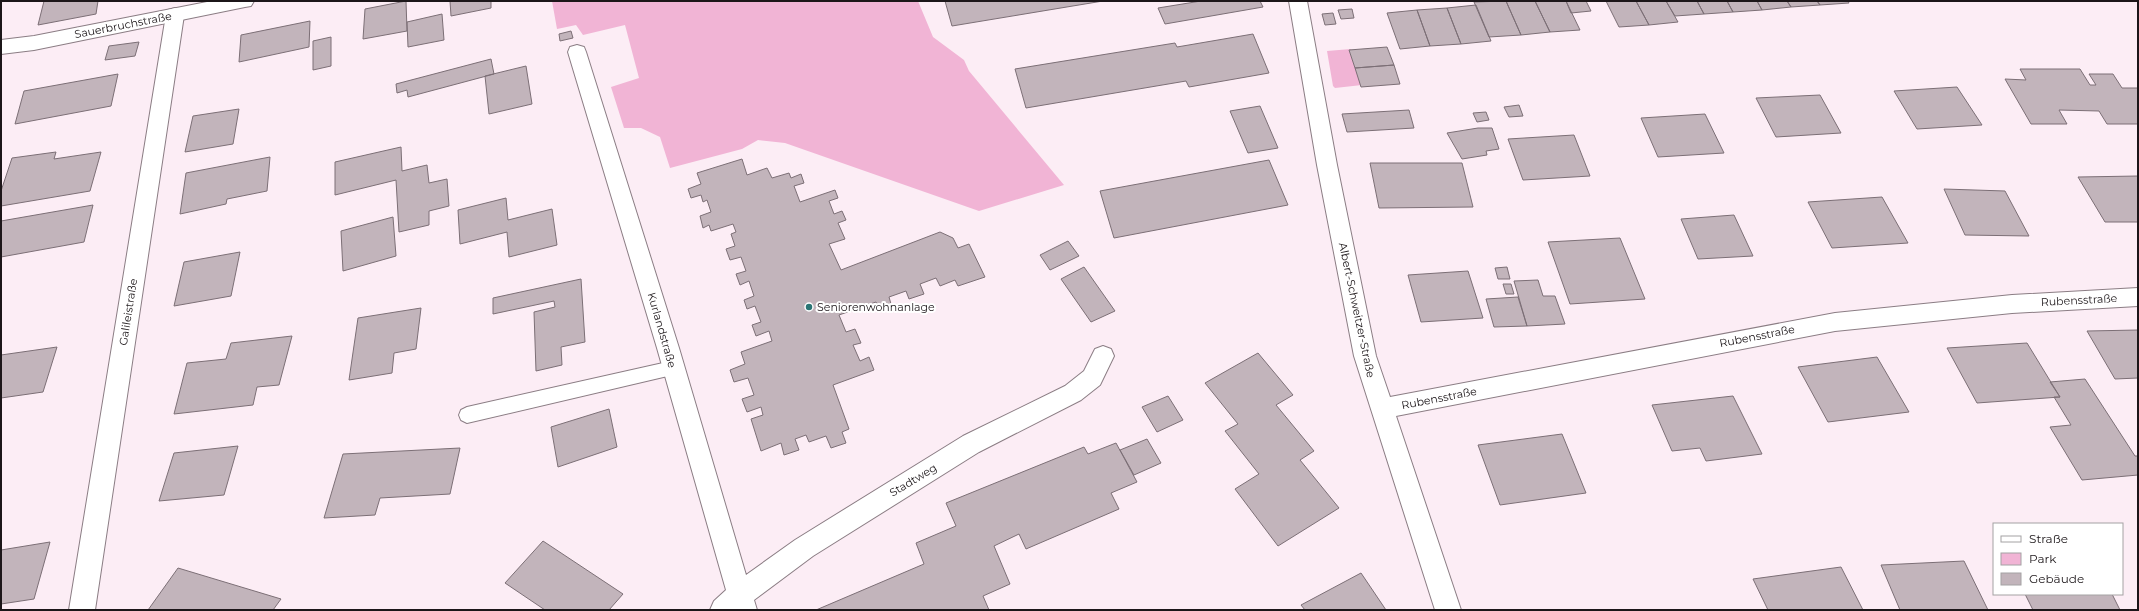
<svg xmlns="http://www.w3.org/2000/svg" width="2139" height="611" font-family="Montserrat,sans-serif">
	<rect width="100%" height="100%" fill="#fcedf5"/>
	<path fill="#f1b4d5" d="M 552,1 L 918,1 L 933,37 L 964,60 L 969,71 L 1064,185 L 979,211 L 785,143 L 758,140 L 742,149 L 670,168 L 660,137 L 641,128 L 624,128 L 611,87 L 639,78 L 625,25 L 583,35 L 576,25 L 557,29 Z
		M 1351,49 L 1362,85 L 1335,88 L 1333,86 L 1327,51 Z"/>
	<path fill="#c2b4bb" stroke="#7c6f76" d="M 44,1 L 98,1 L 96,14 L 38,25 Z
		M 406,1 L 407,31 L 363,39 L 365,9 Z
		M 450,1 L 491,1 L 491,8 L 451,16 Z
		M 945,1 L 1103,1 L 952,26 Z
		M 1201,1 L 1260,1 L 1263,7 L 1165,24 L 1158,8 Z
		M 1506,1 L 1535,1 L 1550,32 L 1521,35 Z
		M 1506,1 L 1521,35 L 1489,37 L 1474,2 Z
		M 1535,1 L 1566,1 L 1580,30 L 1550,32 Z
		M 1566,1 L 1586,1 L 1591,11 L 1571,13 Z
		M 1606,1 L 1636,1 L 1649,25 L 1619,27 Z
		M 1636,1 L 1666,1 L 1678,22 L 1649,25 Z
		M 1666,1 L 1697,1 L 1704,14 L 1675,16 Z
		M 1697,1 L 1727,1 L 1733,12 L 1704,14 Z
		M 1727,1 L 1757,1 L 1762,10 L 1733,12 Z
		M 1757,1 L 1787,1 L 1791,7 L 1762,10 Z
		M 1787,1 L 1817,1 L 1820,5 L 1791,7 Z
		M 1817,1 L 1848,1 L 1849,3 L 1820,5 Z
		M 1476,5 L 1491,41 L 1461,44 L 1447,8 Z
		M 1447,8 L 1461,44 L 1430,46 L 1417,10 Z
		M 1352,9 L 1354,18 L 1341,19 L 1338,10 Z
		M 1417,10 L 1430,46 L 1400,49 L 1387,13 Z
		M 1333,13 L 1336,24 L 1325,25 L 1322,14 Z
		M 442,14 L 444,40 L 408,47 L 407,22 Z
		M 310,21 L 309,47 L 239,62 L 241,35 Z
		M 571,31 L 573,38 L 560,41 L 559,34 Z
		M 1253,34 L 1269,73 L 1189,87 L 1186,81 L 1026,108 L 1015,69 L 1175,43 L 1177,47 Z
		M 331,37 L 331,66 L 313,70 L 313,41 Z
		M 139,42 L 135,56 L 105,60 L 109,46 Z
		M 1387,47 L 1394,65 L 1355,68 L 1349,50 Z
		M 491,59 L 494,74 L 408,97 L 407,90 L 397,93 L 396,84 Z
		M 1394,65 L 1400,84 L 1361,87 L 1355,68 Z
		M 526,66 L 532,104 L 489,114 L 485,76 Z
		M 2020,69 L 2080,69 L 2090,85 L 2096,85 L 2089,74 L 2113,74 L 2122,88 L 2138,88 L 2138,124 L 2107,124 L 2099,111 L 2059,110 L 2067,124 L 2031,124 L 2005,79 L 2026,80 Z
		M 118,74 L 111,106 L 15,124 L 24,91 Z
		M 1957,87 L 1982,125 L 1917,129 L 1894,91 Z
		M 1820,95 L 1841,133 L 1776,137 L 1756,98 Z
		M 1519,105 L 1523,116 L 1509,117 L 1504,107 Z
		M 1260,106 L 1278,148 L 1248,153 L 1230,111 Z
		M 239,109 L 233,144 L 185,152 L 193,116 Z
		M 1409,110 L 1414,128 L 1347,132 L 1342,114 Z
		M 1486,112 L 1489,120 L 1477,122 L 1473,113 Z
		M 1705,114 L 1724,153 L 1658,157 L 1641,118 Z
		M 1478,128 L 1492,128 L 1499,149 L 1486,151 L 1487,155 L 1462,159 L 1447,133 Z
		M 1574,135 L 1590,176 L 1523,180 L 1508,139 Z
		M 401,147 L 402,171 L 427,165 L 429,183 L 447,179 L 449,206 L 429,211 L 429,225 L 399,232 L 396,180 L 335,195 L 335,162 Z
		M 56,152 L 54,159 L 101,152 L 90,191 L 1,206 L 1,191 L 12,158 Z
		M 270,157 L 267,191 L 227,199 L 226,204 L 180,214 L 186,173 Z
		M 742,159 L 747,175 L 767,168 L 772,178 L 789,173 L 791,178 L 801,174 L 804,183 L 794,186 L 800,202 L 835,190 L 838,198 L 829,201 L 834,214 L 842,211 L 846,220 L 838,223 L 845,239 L 829,244 L 841,270 L 940,232 L 953,238 L 958,248 L 969,244 L 985,277 L 958,286 L 955,280 L 940,286 L 936,278 L 920,284 L 924,294 L 909,299 L 906,291 L 889,297 L 891,304 L 879,308 L 876,302 L 839,315 L 846,332 L 855,329 L 861,343 L 853,345 L 860,361 L 869,357 L 874,370 L 833,385 L 849,429 L 842,432 L 846,443 L 831,448 L 826,436 L 809,442 L 806,435 L 795,439 L 799,450 L 784,455 L 781,443 L 761,451 L 751,419 L 763,415 L 761,407 L 747,412 L 742,399 L 754,395 L 748,378 L 734,382 L 730,370 L 745,364 L 741,352 L 772,341 L 769,331 L 756,336 L 752,325 L 761,322 L 755,306 L 747,309 L 744,300 L 754,296 L 749,281 L 740,285 L 736,274 L 746,271 L 741,257 L 730,260 L 726,249 L 735,246 L 731,234 L 736,232 L 733,224 L 711,231 L 709,225 L 703,228 L 700,216 L 711,212 L 707,200 L 703,202 L 701,195 L 691,198 L 688,189 L 701,184 L 697,173 Z
		M 1269,160 L 1288,205 L 1114,238 L 1100,191 Z
		M 1370,163 L 1462,163 L 1473,207 L 1379,208 Z
		M 2138,176 L 2138,222 L 2105,222 L 2078,177 Z
		M 1944,189 L 2005,191 L 2029,236 L 1965,235 Z
		M 1882,197 L 1908,243 L 1832,248 L 1808,202 Z
		M 506,198 L 508,220 L 552,209 L 557,245 L 509,257 L 507,232 L 460,244 L 458,210 Z
		M 93,205 L 84,242 L 1,257 L 1,221 Z
		M 1734,215 L 1753,256 L 1698,259 L 1681,219 Z
		M 393,217 L 396,256 L 343,271 L 341,231 Z
		M 1620,238 L 1645,299 L 1570,304 L 1548,242 Z
		M 1068,241 L 1079,256 L 1050,270 L 1040,255 Z
		M 240,252 L 231,296 L 174,306 L 184,262 Z
		M 1084,267 L 1115,311 L 1091,322 L 1061,279 Z
		M 1507,267 L 1510,279 L 1498,279 L 1495,268 Z
		M 1468,271 L 1483,318 L 1421,322 L 1408,275 Z
		M 581,279 L 585,342 L 561,347 L 562,365 L 536,371 L 534,312 L 555,307 L 554,301 L 493,314 L 493,298 Z
		M 1538,280 L 1543,296 L 1555,296 L 1565,324 L 1527,326 L 1514,281 Z
		M 1503,284 L 1511,284 L 1514,294 L 1506,294 Z
		M 1518,297 L 1527,326 L 1494,327 L 1486,299 Z
		M 421,308 L 416,349 L 394,353 L 392,373 L 349,380 L 358,318 Z
		M 2138,330 L 2138,378 L 2115,379 L 2087,331 Z
		M 292,336 L 279,385 L 257,387 L 253,405 L 174,414 L 187,363 L 226,359 L 231,343 Z
		M 2027,343 L 2060,397 L 1977,403 L 1947,348 Z
		M 57,347 L 43,392 L 1,398 L 1,355 Z
		M 1258,353 L 1293,395 L 1276,405 L 1314,451 L 1300,460 L 1339,508 L 1278,546 L 1235,489 L 1259,474 L 1225,431 L 1238,424 L 1205,383 Z
		M 1877,357 L 1909,412 L 1828,422 L 1798,367 Z
		M 2085,379 L 2135,456 L 2138,456 L 2138,475 L 2082,480 L 2050,427 L 2071,425 L 2054,397 L 2060,397 L 2050,382 Z
		M 1168,396 L 1183,420 L 1157,432 L 1142,407 Z
		M 1733,396 L 1762,454 L 1706,461 L 1700,448 L 1672,451 L 1652,405 Z
		M 609,409 L 617,447 L 558,467 L 551,427 Z
		M 1562,434 L 1586,493 L 1500,505 L 1478,445 Z
		M 1147,439 L 1161,463 L 1134,475 L 1120,450 Z
		M 1116,443 L 1137,482 L 1111,493 L 1119,509 L 1026,549 L 1019,534 L 994,546 L 1010,584 L 983,596 L 989,610 L 816,610 L 924,564 L 916,543 L 956,526 L 946,503 L 1084,447 L 1088,454 Z
		M 238,446 L 224,495 L 159,501 L 174,453 Z
		M 460,448 L 450,494 L 380,498 L 375,515 L 324,518 L 343,454 Z
		M 543,541 L 623,594 L 609,610 L 545,610 L 505,583 Z
		M 50,542 L 34,599 L 1,604 L 1,550 Z
		M 1964,561 L 1988,610 L 1900,610 L 1881,565 Z
		M 1841,567 L 1863,610 L 1768,610 L 1753,579 Z
		M 178,568 L 281,599 L 273,610 L 148,610 Z
		M 1361,573 L 1386,610 L 1305,610 L 1301,605 Z
		M 2025,594 L 2112,594 L 2120,610 L 2033,610 Z"/>
	<g fill="none" stroke-linecap="round" stroke-linejoin="round">
		<defs>
			<path id="service" d="M 672,361 L 678,363 L 680,368 L 678,373 L 672,375 L 467,423 L 461,420 L 459,415 L 461,410 L 467,407 Z"/>
			<path id="minor" d="M 1289,1 L 1307,1 L 1337,165 L 1376,356 L 1390,397 L 1835,313 L 2012,295 L 2138,288 L 2138,306 L 2012,313 L 1835,331 L 1396,416 L 1461,610 L 1435,610 L 1354,356 L 1317,165 Z
				M 175,8 L 182,10 L 184,15 L 95,610 L 69,610 L 166,15 L 168,10 Z
				M 577,45 L 584,47 L 586,52 L 679,348 L 746,575 L 795,540 L 963,436 L 1065,386 L 1084,371 L 1095,349 L 1103,346 L 1111,349 L 1114,356 L 1100,385 L 1081,400 L 979,452 L 813,556 L 754,600 L 757,610 L 710,610 L 714,601 L 726,590 L 657,348 L 568,52 L 570,47 Z"/>
			<path id="tertiary" d="M 212,1 L 254,1 L 251,6 L 245,7 L 34,50 L 1,54 L 1,40 L 34,36 Z"/>
		</defs>
		<use href="#service" stroke="#8b7d84" stroke-width="2"/>
		<use href="#minor" stroke="#8b7d84" stroke-width="2"/>
		<use href="#tertiary" stroke="#8b7d84" stroke-width="2"/>
		<use href="#service" fill="#fff" fill-rule="evenodd"/>
		<use href="#minor" fill="#fff" fill-rule="evenodd"/>
		<use href="#tertiary" fill="#fff" fill-rule="evenodd"/>
	</g>
	<circle fill="#2b7575" stroke="#fff" stroke-width="1.5" cx="809" cy="307" r="4"/>
	<g text-anchor="middle" stroke-width="4" stroke-linejoin="round" paint-order="stroke">
		<g font-size="11" fill="#1c1619" stroke="#fff">
			<text transform="translate(123 25) rotate(-11)" y="4">Sauerbruchstraße</text>
			<text transform="translate(2079 300) rotate(-3)" y="4">Rubensstraße</text>
			<text transform="translate(1357 310) rotate(78)" y="4">Albert-Schweitzer-Straße</text>
			<text transform="translate(128 312) rotate(-81)" y="4">Galileistraße</text>
			<text transform="translate(662 330) rotate(74)" y="4">Kurlandstraße</text>
			<text transform="translate(1757 336) rotate(-11)" y="4">Rubensstraße</text>
			<text transform="translate(1439 398) rotate(-11)" y="4">Rubensstraße</text>
			<text transform="translate(913 480) rotate(-31)" y="4">Stadtweg</text>
		</g>
		<g font-size="11" fill="#1c1619" stroke="#fff" text-anchor="start">
			<text x="817" y="311">Seniorenwohnanlage</text>
		</g>
	</g>
	<rect width="2139" height="611" fill="none" stroke="#1c1619" stroke-width="4"/>
	<rect x="1993" y="523" width="130" height="72" fill="#ffffff" stroke="#a4a2a3"/>
	<rect x="2001" y="536" width="20" height="6" fill="#ffffff" stroke="#a4a2a3"/>
	<text x="2029" y="543" font-size="12" fill="#1c1619">Straße</text>
	<rect x="2001" y="553" width="20" height="12" fill="#f1b4d5" stroke="#a4a2a3"/>
	<text x="2029" y="563" font-size="12" fill="#1c1619">Park</text>
	<rect x="2001" y="573" width="20" height="12" fill="#c2b4bb" stroke="#a4a2a3"/>
	<text x="2029" y="583" font-size="12" fill="#1c1619">Gebäude</text>
</svg>
